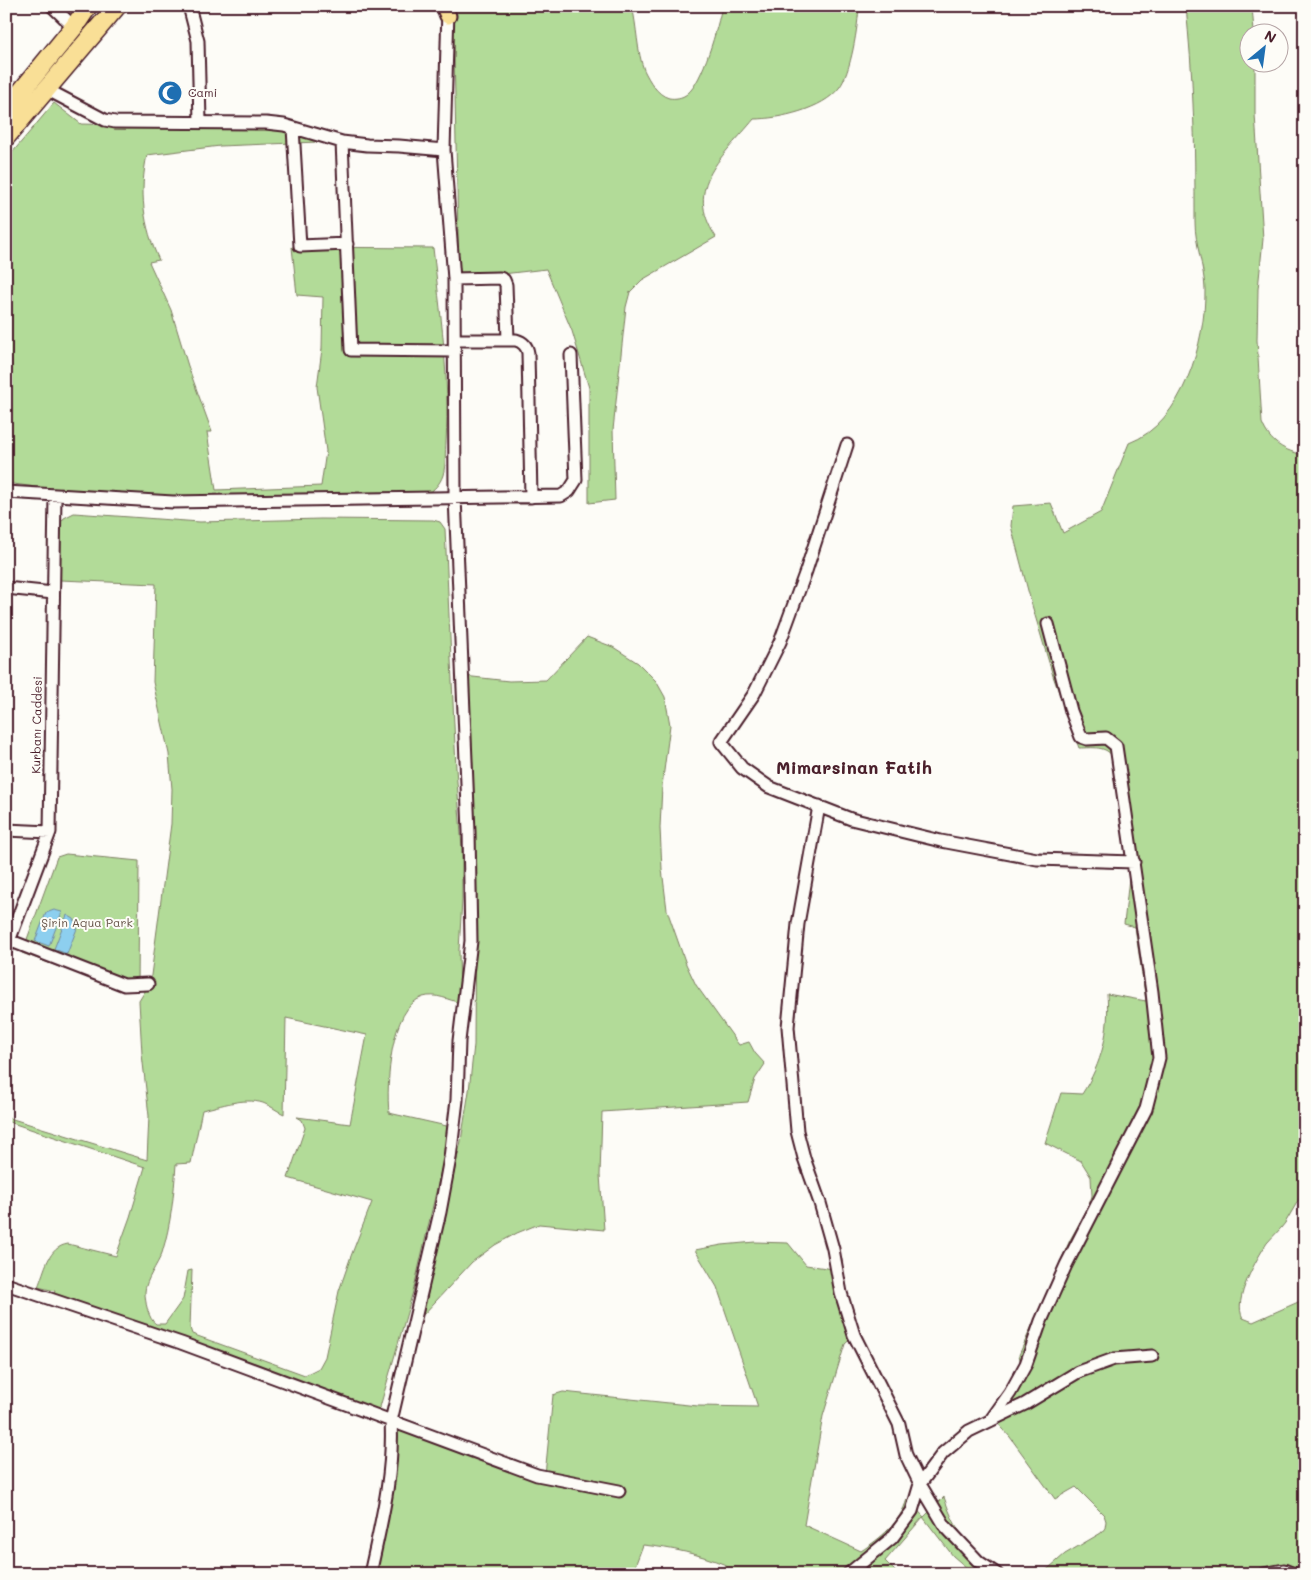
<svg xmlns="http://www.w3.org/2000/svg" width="1311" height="1580" font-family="Mali,sans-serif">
	<rect width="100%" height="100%" fill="#fdfcf7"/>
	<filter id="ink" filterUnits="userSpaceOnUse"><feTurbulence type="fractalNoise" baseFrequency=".02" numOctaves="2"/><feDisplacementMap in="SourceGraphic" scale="10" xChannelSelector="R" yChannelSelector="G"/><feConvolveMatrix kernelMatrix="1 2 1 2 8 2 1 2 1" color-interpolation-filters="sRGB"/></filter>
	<g filter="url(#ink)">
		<path fill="#b2db98" stroke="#7e7d62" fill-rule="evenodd" d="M 453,6 L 632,6 C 637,26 637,52 644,70 C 649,80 657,95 669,98 C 675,99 682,98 687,94 C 703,82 718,26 722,6 L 859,6 C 858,26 851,73 839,88 C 823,109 779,119 754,119 C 724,156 682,186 716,237 L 642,280 L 630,292 L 626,307 L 613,430 L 615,500 L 589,503 L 589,388 L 572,331 L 546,269 L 459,279 Z
			M 1186,6 L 1252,6 L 1254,32 L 1248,32 L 1248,62 L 1255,63 L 1255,114 L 1263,239 L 1258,289 L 1257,340 L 1262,423 C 1270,443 1284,451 1305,455 L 1305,1189 C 1298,1200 1292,1212 1285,1223 C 1280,1230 1273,1236 1267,1243 C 1257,1258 1232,1301 1243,1318 L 1253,1322 L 1305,1299 L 1305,1574 L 1042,1574 L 1065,1554 L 1101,1533 L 1105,1528 L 1106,1521 L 1104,1515 L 1076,1487 L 1055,1499 L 1010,1437 L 989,1413 L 1001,1399 L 1021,1364 L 1019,1355 L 1070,1240 L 1088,1208 L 1092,1196 L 1091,1177 L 1081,1161 L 1045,1143 L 1061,1093 L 1082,1094 C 1102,1063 1110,1031 1107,994 L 1146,1001 L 1135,927 L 1124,924 L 1129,878 L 1113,758 C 1107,745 1092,748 1079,748 L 1053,676 L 1031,602 L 1011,526 L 1013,506 L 1051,503 L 1063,533 L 1101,512 L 1129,443 C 1183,423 1206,341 1205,289 C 1204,266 1195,244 1195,222 C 1195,183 1195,143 1193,104 C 1192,72 1189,39 1186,6 Z
			M 54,103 L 81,124 L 171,126 L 252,122 L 309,137 L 318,142 L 220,146 L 147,155 C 139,191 143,226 159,260 L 149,262 L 171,310 L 188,366 L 212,432 L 207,432 L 216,490 L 321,486 L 326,451 L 317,387 L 322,349 L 323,297 L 297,295 L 292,247 L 433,248 C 440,310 450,379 446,441 C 445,452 446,465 443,475 C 440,484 434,490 426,495 L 180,499 L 59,490 L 6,483 L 6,160 Z
			M 74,513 L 200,522 L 321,519 L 433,520 L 440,522 L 445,529 L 456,768 L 462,848 L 462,900 L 459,950 L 460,1003 C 449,1000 436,993 423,997 C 390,1007 386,1085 389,1113 L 451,1127 L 414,1288 L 378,1414 L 52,1300 L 55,1291 L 38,1287 C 45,1270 48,1247 68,1244 L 116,1256 L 130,1217 L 145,1167 L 6,1121 L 6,1117 L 147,1160 L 149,1116 L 142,1054 L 139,1001 L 150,983 L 171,824 L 172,789 L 169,754 L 153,682 L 156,584 L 60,580 L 59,525 L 64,518 ZM 286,1018 L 367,1035 L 350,1124 L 297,1117 L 302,1120 L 305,1128 L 288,1178 L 372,1202 L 351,1256 L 339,1291 L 325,1357 L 319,1368 L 305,1375 L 192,1334 L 190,1328 L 192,1270 L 188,1271 L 183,1299 L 165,1324 L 156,1324 C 148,1319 145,1301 145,1292 C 145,1281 158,1264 162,1253 C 171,1224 174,1194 176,1164 L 191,1163 L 202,1110 C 221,1106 243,1097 263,1103 C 271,1106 277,1111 284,1114 Z
			M 587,637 L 613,647 L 638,663 L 656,681 L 665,697 L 670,725 L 662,786 L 660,828 L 662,869 L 667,910 L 686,964 L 696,985 L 739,1045 L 749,1042 L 755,1053 L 765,1064 L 755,1079 L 748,1102 L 602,1112 L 600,1175 L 604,1230 L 539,1224 L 517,1233 L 495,1245 L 472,1262 L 423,1315 L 461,1141 L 469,1091 L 474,1045 L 475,908 L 464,676 L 509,681 L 546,680 Z
			M 66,854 L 139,861 L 138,988 L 124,991 L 22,953 L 57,857 Z
			M 755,1242 L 788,1243 L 806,1265 L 840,1270 L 856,1334 L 845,1344 L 823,1416 L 804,1525 L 861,1551 C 881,1538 900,1523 907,1499 L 924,1517 L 944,1497 C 956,1534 972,1551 1002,1574 L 974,1574 L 953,1556 L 923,1517 L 885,1561 L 898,1574 L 723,1574 L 726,1565 C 699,1554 672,1548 643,1545 L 632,1574 L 371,1574 L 393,1430 L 438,1434 L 545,1475 L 553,1395 L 563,1392 L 698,1406 L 758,1407 L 717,1287 L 695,1250 L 722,1245 Z"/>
		<path fill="#8dcfef" stroke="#7289a1" d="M 54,910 L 62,912 L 49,946 L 35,941 L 46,913 Z
			M 67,915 L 74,919 L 78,926 L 67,954 L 54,949 Z"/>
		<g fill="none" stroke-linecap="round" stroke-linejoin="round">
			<defs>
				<path id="minor" d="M 52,6 L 74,27
					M 189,6 L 198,41 L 200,122
					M 46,89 L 105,120 L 115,122 L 266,123 L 284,125 L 342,142 L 367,145 L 399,146 L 444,150
					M 293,128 L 300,246 L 347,244
					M 342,142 L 351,350 L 455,351
					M 454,279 L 500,278 L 504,280 L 506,285 L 508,340
					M 455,340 L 516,340 C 523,342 527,346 528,353 L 531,497
					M 847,445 L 806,571 L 780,642 L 754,694 L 721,742 L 742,768 L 769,787 L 851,819 L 941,841 L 1037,859 L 1134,862
					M 6,492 L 173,502 L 561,496 L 569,491 L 576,480 L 571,355
					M 6,588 L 53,593
					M 819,806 L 798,924 L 788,1027 L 797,1131 L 804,1158 L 820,1203 L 833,1249 L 841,1293 L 854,1335 L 899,1424 L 906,1455 L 920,1484 L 945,1526 L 979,1562 L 997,1574
					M 6,830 L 50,832
					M 6,939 L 124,985 L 148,984
					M 6,949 L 50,832 L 55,495
					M 6,1284 L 181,1343 L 537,1475 L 619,1491
					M 990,1421 L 1010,1393 L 1026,1364 L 1041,1321 L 1066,1265 L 1146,1109 L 1159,1058 L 1152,992 L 1116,746 L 1106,738 L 1087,739 L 1081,737 L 1071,711 L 1048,624
					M 370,1574 C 381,1523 394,1473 391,1421 L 440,1212 L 450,1158 L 457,1100 L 459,1041 L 471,941 L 469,832 L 455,497 L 454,279 L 444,150 L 448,9
					M 848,1574 L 892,1538 L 912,1511 L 920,1484 L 943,1453 L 969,1431 L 1025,1404 L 1078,1372 L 1114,1359 L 1152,1356
					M 1264,1574 L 1284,1570 L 1294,1574"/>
				<path id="major" d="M 444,6 L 448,16"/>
				<path id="highway" d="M 6,110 L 74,27 L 88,6
					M 6,137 L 117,6"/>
			</defs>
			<use href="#minor" stroke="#4a1f2b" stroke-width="15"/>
			<use href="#major" stroke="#4a1f2b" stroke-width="19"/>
			<use href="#highway" stroke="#4a1f2b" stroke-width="21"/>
			<use href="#minor" stroke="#fdfcf7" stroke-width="11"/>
			<use href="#major" stroke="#f9df96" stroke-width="15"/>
			<use href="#highway" stroke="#f9df96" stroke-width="18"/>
		</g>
	</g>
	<defs>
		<symbol id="mosque-disc" viewBox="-11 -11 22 22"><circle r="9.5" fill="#1f6fb2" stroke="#fdfcf7"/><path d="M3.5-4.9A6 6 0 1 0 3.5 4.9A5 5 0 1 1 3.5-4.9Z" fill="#fff"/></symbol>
	</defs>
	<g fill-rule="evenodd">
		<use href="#mosque-disc" x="156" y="79" width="28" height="28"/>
	</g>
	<g text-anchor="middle" stroke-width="4" stroke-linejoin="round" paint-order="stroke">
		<g font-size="12" fill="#4a1f2b" stroke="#fdfcf7" text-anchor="start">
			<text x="188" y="97">Cami</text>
		</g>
		<g font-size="12" fill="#4a1f2b" stroke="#fdfcf7">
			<text transform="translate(37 725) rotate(-89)" y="4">Kurbanı Caddesi</text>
		</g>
		<g font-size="12" fill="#69574c" stroke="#fdfcf7">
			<text x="87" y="927">Şirin Aqua Park</text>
		</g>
		<g font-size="18" font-weight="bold" fill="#4a1f2b" stroke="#fdfcf7">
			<text x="854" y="774">Mimarsinan Fatih</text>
		</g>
	</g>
	<rect width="1311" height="1580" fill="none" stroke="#fdfcf7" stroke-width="25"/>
	<rect x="12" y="12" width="1286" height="1555" fill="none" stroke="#4a1f2b" stroke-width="2" filter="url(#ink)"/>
	<g transform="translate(1264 48) rotate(29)"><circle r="24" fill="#fdfcf7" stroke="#b5a4a5"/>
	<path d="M0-4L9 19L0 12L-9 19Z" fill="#1f6fb2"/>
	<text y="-8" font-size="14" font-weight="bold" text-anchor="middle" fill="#4a1f2b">N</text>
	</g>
</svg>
